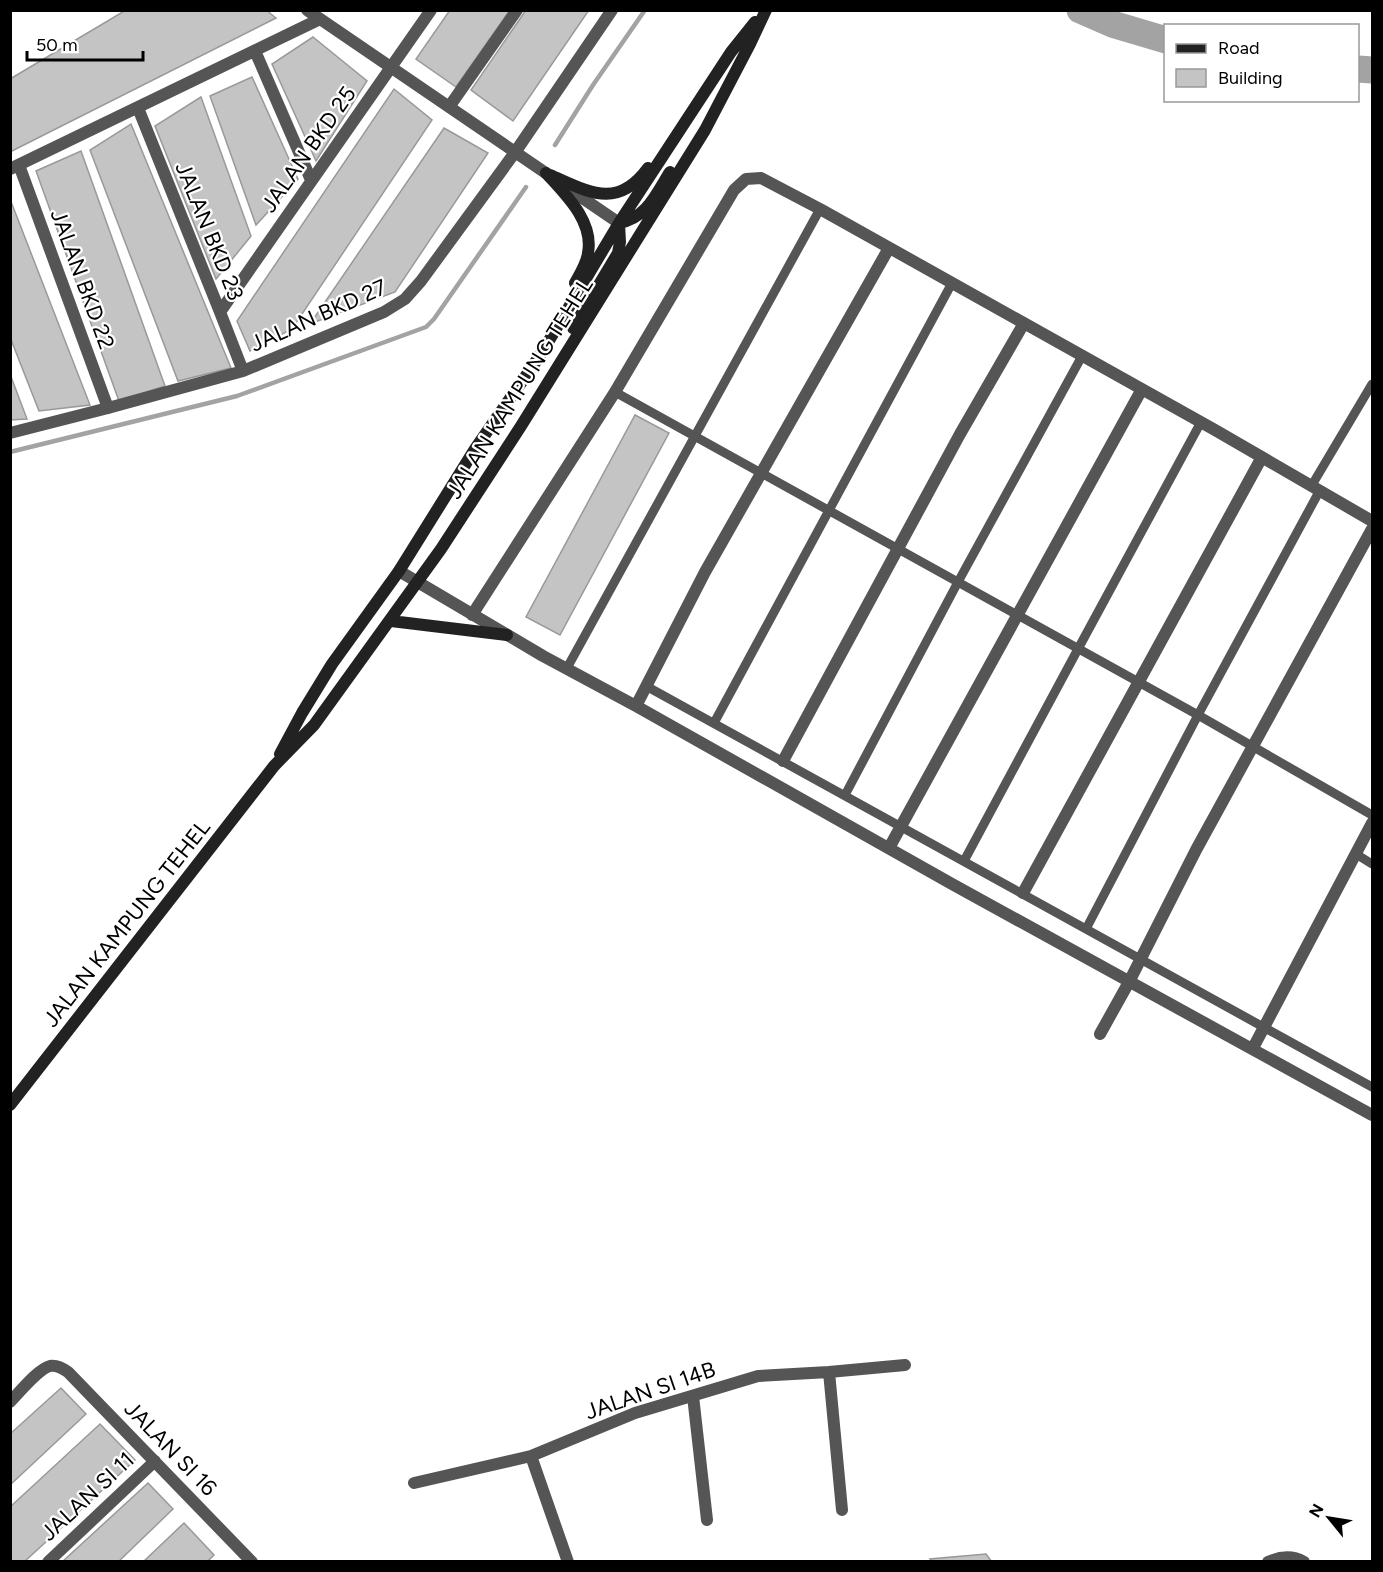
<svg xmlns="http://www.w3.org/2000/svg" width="1383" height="1572" font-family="Figtree,sans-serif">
	<rect width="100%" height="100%" fill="#fff"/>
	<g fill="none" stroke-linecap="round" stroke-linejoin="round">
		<path stroke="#a3a3a3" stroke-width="4.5" d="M 555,145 L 593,85 L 645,10
			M 10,452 L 237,396 L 426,327 L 434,319 L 526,187"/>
		<path stroke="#a3a3a3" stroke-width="27" d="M 1080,10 L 1112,24 L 1166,40
			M 1358,69 L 1372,70"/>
	</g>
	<path fill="#c4c4c4" stroke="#999" stroke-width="1.5" d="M 126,10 L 266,10 L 276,18 L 10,152 L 10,79 Z
		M 450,10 L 510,10 L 456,87 L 416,59 Z
		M 526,10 L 589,10 L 513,121 L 471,90 Z
		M 313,37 L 367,81 L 316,161 L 272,64 Z
		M 252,77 L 298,179 L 256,225 L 210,96 Z
		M 394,89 L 432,120 L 292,329 L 250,351 L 237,321 Z
		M 201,97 L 251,236 L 216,279 L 155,126 Z
		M 131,124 L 231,368 L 178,381 L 90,150 Z
		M 444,128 L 488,153 L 395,292 L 310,324 Z
		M 81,151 L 165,386 L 119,401 L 36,171 Z
		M 10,199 L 90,405 L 39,411 L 10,337 Z
		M 10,374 L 27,419 L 10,420 Z
		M 635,415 L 669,433 L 560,635 L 526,617 Z
		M 61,1388 L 86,1414 L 10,1485 L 10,1434 Z
		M 100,1424 L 135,1460 L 24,1562 L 10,1562 L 10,1507 Z
		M 148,1483 L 173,1509 L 118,1562 L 62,1562 Z
		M 184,1523 L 214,1555 L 207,1562 L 143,1562 Z
		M 986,1554 L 992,1562 L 932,1562 L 930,1559 Z"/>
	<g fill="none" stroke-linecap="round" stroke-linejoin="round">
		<path stroke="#555" stroke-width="9" d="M 615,392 L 1198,715 L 1372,815
			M 1312,485 L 1372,384
			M 567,668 L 820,209
			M 646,686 L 1372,1087
			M 714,723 L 952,283
			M 845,795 L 958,582 L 1082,356
			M 1356,854 L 1372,864
			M 964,861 L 1078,649 L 1201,422
			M 1086,929 L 1198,715 L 1320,490"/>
		<path stroke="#555" stroke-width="12" d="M 307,10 L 619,223
			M 255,51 L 311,180
			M 449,107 L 517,10
			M 138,108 L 220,312 L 243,371
			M 19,165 L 108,408
			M 10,169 L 320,19
			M 220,312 L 431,10
			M 10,433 L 108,408 L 243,371 L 384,312 L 405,299 L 421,281 L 516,151 L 612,10
			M 399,571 L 543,656 L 636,706 L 952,884 L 1372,1115
			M 472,615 L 615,392 L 734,190 L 746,179 L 761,178 L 820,209 L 1215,430 L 1372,521
			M 636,706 L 705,572 L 889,248
			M 783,761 L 960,434 L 1024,323
			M 889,848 L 1142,389
			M 1023,893 L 1262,457
			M 1100,1034 L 1129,982 L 1196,850 L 1372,529
			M 1253,1048 L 1372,823
			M 829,1372 L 842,1510
			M 693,1396 L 707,1520
			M 10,1402 C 19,1393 38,1369 50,1366 C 57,1365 62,1368 68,1372 L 252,1562
			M 531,1456 L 568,1562
			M 414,1483 L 531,1456 L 635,1413 L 758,1376 L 829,1372 L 905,1365
			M 48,1562 L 155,1461
			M 1268,1562 C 1281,1556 1292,1555 1304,1562"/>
		<path stroke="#222" stroke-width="12" d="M 546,173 C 565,194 594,221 588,253 C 587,263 580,274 575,283
			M 550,175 C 589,192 617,210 648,168
			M 573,328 L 618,253 L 620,242 L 619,223 C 647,218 656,194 670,172
			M 391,621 L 507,635
			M 280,754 L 302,713 L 332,664 L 399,571 L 475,449 L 541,354 L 619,223 L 731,52 L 755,22
			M 10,1105 L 274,766 L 314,725 L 441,549 L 521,426 L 705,130 L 750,44 L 766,10"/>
	</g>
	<g text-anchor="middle" stroke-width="4.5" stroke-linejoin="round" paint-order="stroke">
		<g font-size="22" fill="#000" stroke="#fff">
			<text transform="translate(308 149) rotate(-55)" y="8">JALAN BKD 25</text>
			<text transform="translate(210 231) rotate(68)" y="8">JALAN BKD 23</text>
			<text transform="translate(83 279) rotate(70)" y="8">JALAN BKD 22</text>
			<text transform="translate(318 315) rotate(-24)" y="8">JALAN BKD 27</text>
			<text transform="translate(519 388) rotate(-58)" y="8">JALAN KAMPUNG TEHEL</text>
			<text transform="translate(126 923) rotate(-52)" y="8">JALAN KAMPUNG TEHEL</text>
			<text transform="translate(650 1390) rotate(-19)" y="8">JALAN SI 14B</text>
			<text transform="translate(171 1448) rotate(46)" y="8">JALAN SI 16</text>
			<text transform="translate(87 1496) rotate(-43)" y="8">JALAN SI 11</text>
		</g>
	</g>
	<rect width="1383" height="1572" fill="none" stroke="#000000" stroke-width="24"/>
	<rect x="1164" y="24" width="195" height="78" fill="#ffffff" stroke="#999999" stroke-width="1.5"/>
	<rect x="1176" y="44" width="30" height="9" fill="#222222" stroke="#999999" stroke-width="1.5"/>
	<text x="1218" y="54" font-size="18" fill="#000000">Road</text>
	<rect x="1176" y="69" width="30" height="18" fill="#c4c4c4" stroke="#999999" stroke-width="1.5"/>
	<text x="1218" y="84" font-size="18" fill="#000000">Building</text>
	<g transform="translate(1329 1518) rotate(300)" stroke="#ffffff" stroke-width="4.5" paint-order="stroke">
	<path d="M0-4.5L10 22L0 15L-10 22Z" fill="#000000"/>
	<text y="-9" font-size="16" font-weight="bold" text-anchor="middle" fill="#000000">N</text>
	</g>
	<path d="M27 51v9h116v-9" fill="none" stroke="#000000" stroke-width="3"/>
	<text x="36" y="51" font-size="18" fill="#000000" stroke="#ffffff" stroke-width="4.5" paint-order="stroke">50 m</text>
</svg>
